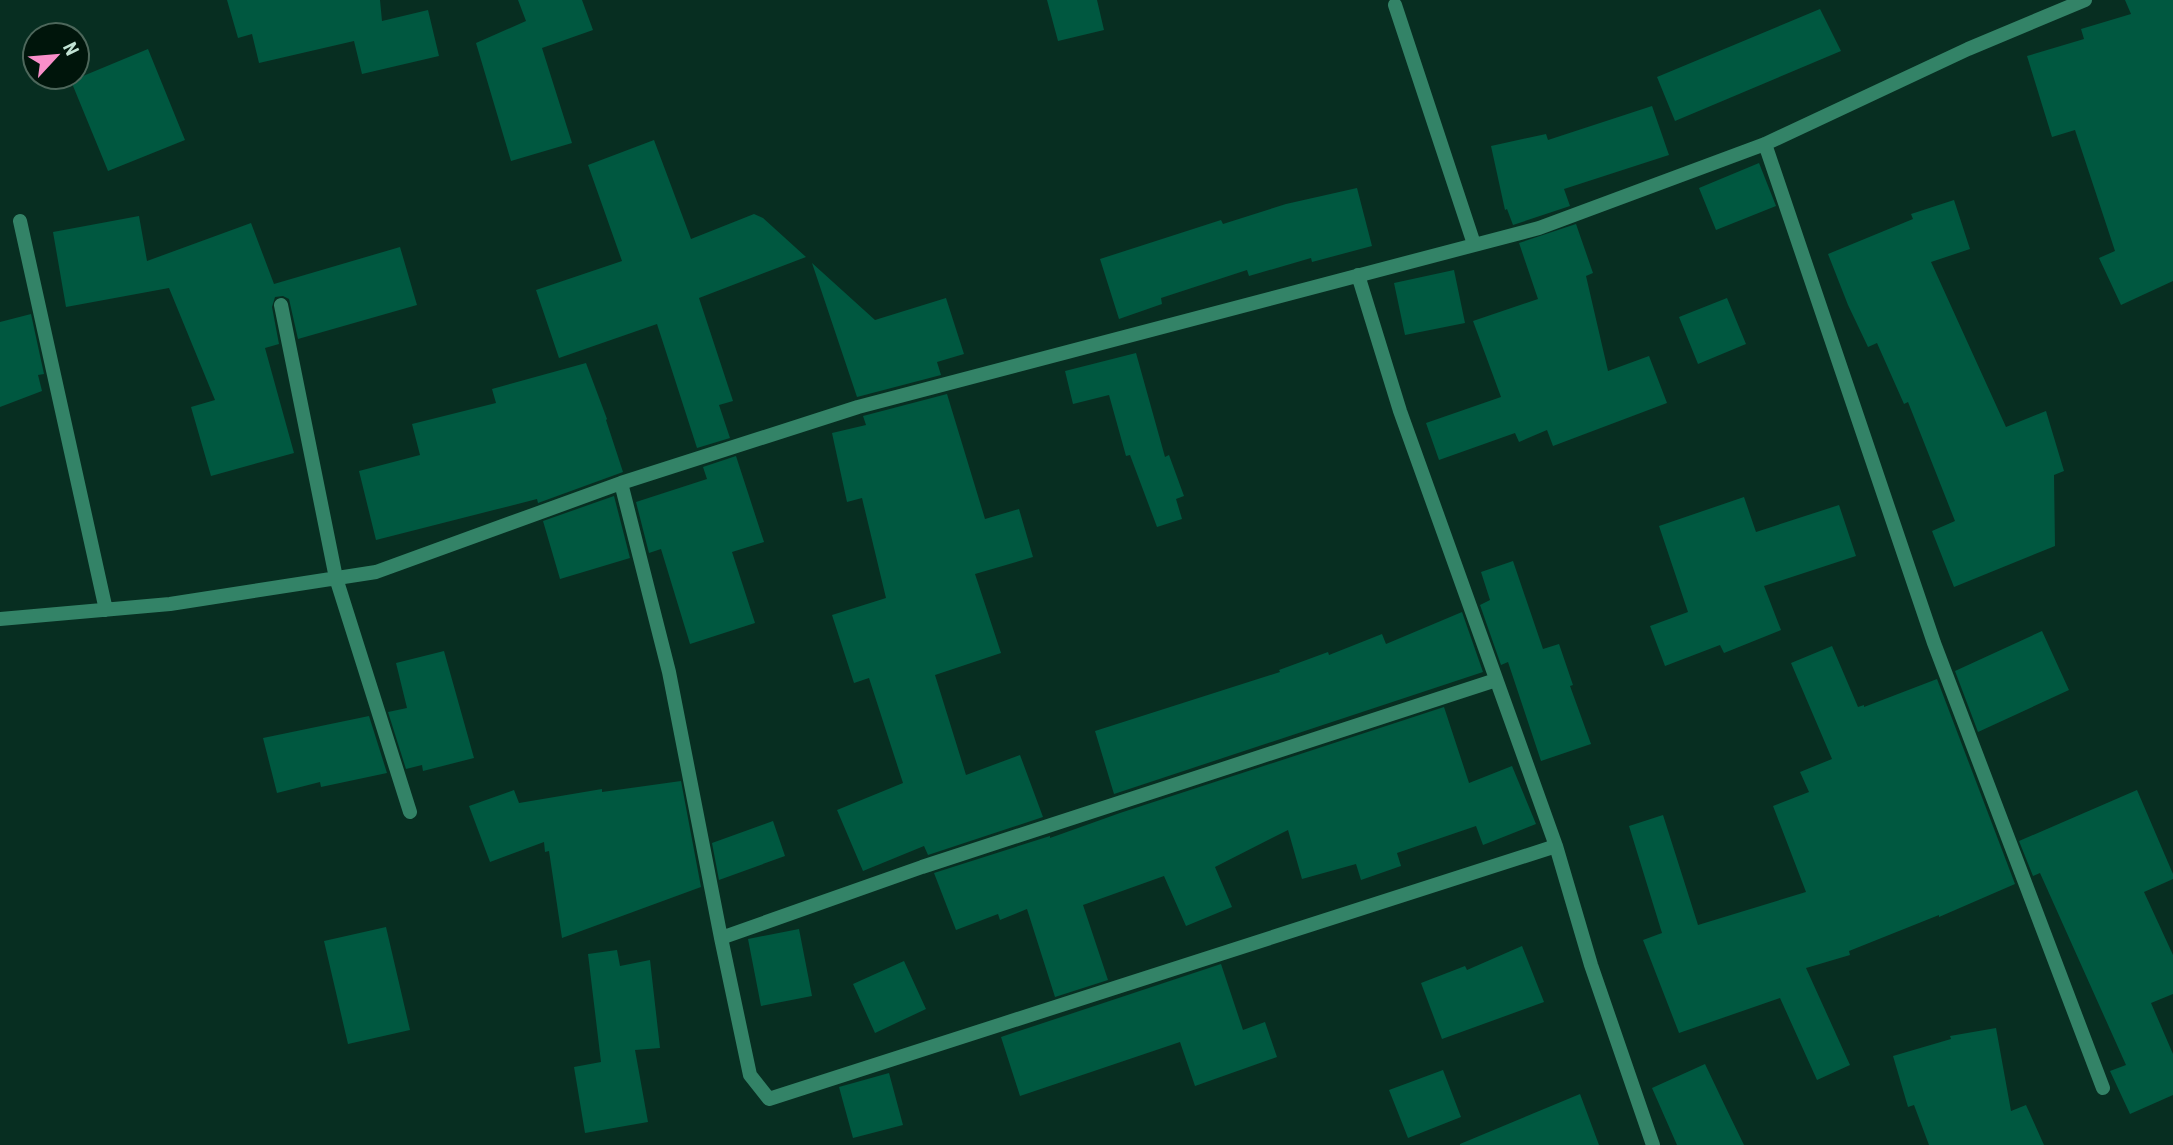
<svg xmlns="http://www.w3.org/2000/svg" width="2173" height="1145" font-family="'Roboto Condensed',sans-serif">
	<rect width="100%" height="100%" fill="#072e21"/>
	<path fill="#005840" d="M 227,0 L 380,0 L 382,21 L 428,10 L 439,56 L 362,74 L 354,41 L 259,63 L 252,34 L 238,38 Z
		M 518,0 L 582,0 L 593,30 L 542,48 L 572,143 L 511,161 L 476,43 L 526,21 Z
		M 1047,0 L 1097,0 L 1104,30 L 1058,41 Z
		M 2125,0 L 2173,0 L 2173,281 L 2121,305 L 2099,258 L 2115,251 L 2075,130 L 2052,137 L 2027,56 L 2084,39 L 2081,29 L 2131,14 Z
		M 1820,9 L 1841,51 L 1675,121 L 1657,77 Z
		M 148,49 L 185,140 L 108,171 L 71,81 Z
		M 1652,106 L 1669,155 L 1564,189 L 1570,206 L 1513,225 L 1507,209 L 1505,210 L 1491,146 L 1546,134 L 1548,140 Z
		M 654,140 L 691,239 L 754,214 L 763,218 L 806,257 L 699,298 L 733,401 L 719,405 L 730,438 L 697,448 L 657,324 L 559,358 L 536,290 L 622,261 L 588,165 Z
		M 1759,163 L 1776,206 L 1716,230 L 1699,188 Z
		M 1357,188 L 1372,246 L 1312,262 L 1311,258 L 1249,276 L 1247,270 L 1161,298 L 1162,304 L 1119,319 L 1100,259 L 1221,220 L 1223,224 L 1286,204 Z
		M 1954,200 L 1970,249 L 1931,262 L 2006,427 L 2046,411 L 2064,471 L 2054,475 L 2055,546 L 1954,587 L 1932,531 L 1955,521 L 1908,402 L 1904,404 L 1877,343 L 1868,347 L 1848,305 L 1828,254 L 1913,219 L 1911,214 Z
		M 139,216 L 147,261 L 251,223 L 274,284 L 400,247 L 417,305 L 298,339 L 289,299 L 283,296 L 275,297 L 272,307 L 279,344 L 265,348 L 294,453 L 211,476 L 191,407 L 215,400 L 169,288 L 66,307 L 53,232 Z
		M 1576,224 L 1593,273 L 1586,276 L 1608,371 L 1649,356 L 1667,403 L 1553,446 L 1547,430 L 1519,442 L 1515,433 L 1439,460 L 1426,423 L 1501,397 L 1473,321 L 1538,299 L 1519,243 Z
		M 812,263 L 875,320 L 946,298 L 964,354 L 937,362 L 941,375 L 857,397 Z
		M 1454,270 L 1465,323 L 1405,335 L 1394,283 Z
		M 1727,298 L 1746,344 L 1698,364 L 1679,317 Z
		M 31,314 L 44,374 L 38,375 L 42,391 L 0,407 L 0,322 Z
		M 1136,353 L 1165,457 L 1169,455 L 1184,496 L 1176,499 L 1182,519 L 1157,527 L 1130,455 L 1126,456 L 1109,395 L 1073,404 L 1065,371 Z
		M 586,363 L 607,419 L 606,420 L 623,472 L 538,503 L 537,499 L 376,540 L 359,471 L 420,455 L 412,424 L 496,403 L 492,389 Z
		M 947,394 L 985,519 L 1019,509 L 1033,557 L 975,574 L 1001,653 L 935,675 L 966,775 L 1020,755 L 1043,817 L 928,855 L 924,846 L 863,871 L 837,810 L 903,783 L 869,678 L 854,683 L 832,615 L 886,598 L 862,498 L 847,502 L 832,433 L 866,425 L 863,416 Z
		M 736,456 L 764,542 L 732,552 L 755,623 L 690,644 L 661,549 L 649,553 L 636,502 L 707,479 L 703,467 Z
		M 614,496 L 630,558 L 560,579 L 543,521 Z
		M 1744,497 L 1756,532 L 1839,505 L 1856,556 L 1764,586 L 1781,630 L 1724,653 L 1720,645 L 1665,666 L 1650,626 L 1688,612 L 1659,526 Z
		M 1513,561 L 1543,649 L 1559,644 L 1573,685 L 1570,686 L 1591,744 L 1541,761 L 1508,662 L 1501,665 L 1480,605 L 1490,600 L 1481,572 Z
		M 1462,612 L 1483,672 L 1114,794 L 1095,731 L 1280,672 L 1279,670 L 1328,652 L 1329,655 L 1382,634 L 1386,644 Z
		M 2042,631 L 2069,690 L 1978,732 L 1955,671 Z
		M 1832,646 L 1858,707 L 1864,705 L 1864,707 L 1937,679 L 2015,884 L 1939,917 L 1939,915 L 1849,951 L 1850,955 L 1806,968 L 1850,1065 L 1817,1080 L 1780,998 L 1679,1033 L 1643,940 L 1662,933 L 1629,826 L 1663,815 L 1698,925 L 1806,892 L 1773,806 L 1809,792 L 1800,772 L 1832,759 L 1791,663 Z
		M 444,651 L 474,758 L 423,771 L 422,765 L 406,769 L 388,712 L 407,708 L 396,663 Z
		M 1444,707 L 1469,783 L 1512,766 L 1536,824 L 1483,845 L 1476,826 L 1397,853 L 1401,866 L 1361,880 L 1356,864 L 1302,879 L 1288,830 L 1215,867 L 1232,907 L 1186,926 L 1164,876 L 1083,905 L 1108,980 L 1055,997 L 1027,909 L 1000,920 L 998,914 L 956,930 L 934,873 L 1050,836 L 1050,838 L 1120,813 Z
		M 369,716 L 387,773 L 321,787 L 320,782 L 277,793 L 263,738 Z
		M 681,781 L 701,887 L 562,938 L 549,851 L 545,852 L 544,842 L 490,862 L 469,806 L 514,790 L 519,803 L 602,789 L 602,792 Z
		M 2137,790 L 2173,874 L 2173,879 L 2144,892 L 2173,955 L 2173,994 L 2151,1003 L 2173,1054 L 2173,1095 L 2130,1114 L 2110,1071 L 2126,1065 L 2040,873 L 2033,876 L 2019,841 Z
		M 773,821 L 785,856 L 719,880 L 712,843 Z
		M 386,927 L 410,1030 L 348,1044 L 324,941 Z
		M 799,929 L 812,996 L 761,1006 L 748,939 Z
		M 1522,946 L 1544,1002 L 1442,1039 L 1421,983 L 1465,966 L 1467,970 Z
		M 617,950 L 620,966 L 650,960 L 660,1048 L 635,1050 L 648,1122 L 585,1133 L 574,1067 L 601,1062 L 588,954 Z
		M 904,961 L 926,1009 L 875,1033 L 853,984 Z
		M 1221,964 L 1243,1030 L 1265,1022 L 1277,1057 L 1195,1086 L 1180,1042 L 1020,1096 L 1001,1037 Z
		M 1996,1028 L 2011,1111 L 2026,1105 L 2044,1145 L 1929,1145 L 1914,1105 L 1908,1107 L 1893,1056 L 1951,1039 L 1950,1036 Z
		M 1705,1064 L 1726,1108 L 1744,1145 L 1677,1145 L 1652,1088 Z
		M 1443,1070 L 1461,1117 L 1408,1138 L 1389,1090 Z
		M 889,1073 L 903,1125 L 853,1138 L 839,1087 Z
		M 1580,1094 L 1599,1145 L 1460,1145 L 1460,1144 Z"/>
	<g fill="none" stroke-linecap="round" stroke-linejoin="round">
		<path stroke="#338367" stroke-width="14" d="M 1395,5 L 1474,244
			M 1765,144 L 1934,643 L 2103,1088
			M 20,221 L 106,610
			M 1358,275 L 1400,411 L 1556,846 L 1591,965 L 1653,1145
			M 281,305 L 336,578 L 410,812
			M 621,483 L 669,672 L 721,938 L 922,867 L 1496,680
			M 0,619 L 170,604 L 376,572 L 621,483 L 858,407 L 1539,228 L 1765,144 L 1968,49 L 2085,0
			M 721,938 L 750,1075 L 769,1099 L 1556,846"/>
	</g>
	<g transform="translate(56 56) rotate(64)"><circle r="33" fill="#00150b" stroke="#4d675b" stroke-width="2"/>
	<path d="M0-5L12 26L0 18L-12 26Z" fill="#f98fca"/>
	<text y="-10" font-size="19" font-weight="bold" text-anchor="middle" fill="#c1e3d4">N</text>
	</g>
</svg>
